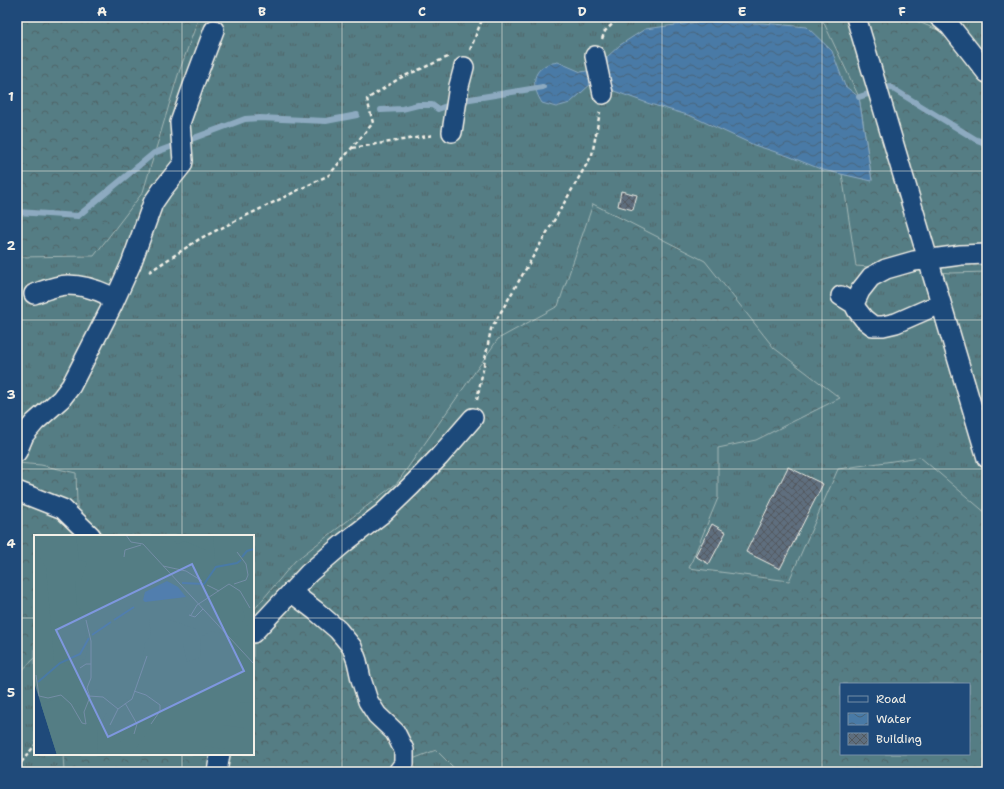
<svg xmlns="http://www.w3.org/2000/svg" width="1004" height="789" font-family="'Shantell Sans',sans-serif">
	<defs>
		<pattern id="grass-tufts" width="24" height="20" patternUnits="userSpaceOnUse"><rect width="24" height="20" fill="#547d84"/><path d="M3 7l-1-3M5 7V3M7 7l1-3M15 17l-1-3M17 17v-4M19 17l1-3" fill="none" stroke="#4f6568"/></pattern>
		<pattern id="forest-crowns" width="20" height="18" patternUnits="userSpaceOnUse"><rect width="20" height="18" fill="#547d84"/><path d="M2 6a3 3 0 1 1 6 0M12 15a3 3 0 1 1 6 0" fill="none" stroke="#4f6568"/></pattern>
		<pattern id="water-waves" width="16" height="10" patternUnits="userSpaceOnUse"><rect width="16" height="10" fill="#497aa6"/><path d="M0 5q4-4 8 0t8 0" fill="none" stroke="#49647b"/></pattern>
		<pattern id="building-cross-hatch" width="8" height="8" patternUnits="userSpaceOnUse"><rect width="8" height="8" fill="#5e6e7e"/><path d="M0 0l8 8M0 8l8-8" fill="none" stroke="#52595f"/></pattern>
	</defs>
	<rect width="100%" height="100%" fill="#1f4a7a"/>
	<filter id="ink" filterUnits="userSpaceOnUse"><feTurbulence type="fractalNoise" baseFrequency=".025" numOctaves="2"/><feDisplacementMap in="SourceGraphic" scale="8" xChannelSelector="R" yChannelSelector="G"/><feConvolveMatrix kernelMatrix="1 2 1 2 8 2 1 2 1" color-interpolation-filters="sRGB"/></filter>
	<g filter="url(#ink)">
		<path fill="url(#grass-tufts)" stroke="#a4b7b6" fill-rule="evenodd" d="M 17,17 L 987,17 L 987,772 L 17,772 ZM 35,536 L 253,536 L 253,754 L 35,754 ZM 841,684 L 969,684 L 969,754 L 841,754 Z"/>
		<path fill="url(#forest-crowns)" stroke="#a4b7b6" fill-rule="evenodd" d="M 17,17 L 199,17 L 178,75 L 143,192 L 94,256 L 17,257 Z
			M 821,17 L 907,17 L 987,51 L 987,272 L 951,273 L 856,266 L 842,174 L 872,180 L 859,97 Z
			M 593,204 L 705,261 L 774,348 L 840,398 L 756,440 L 718,448 L 718,498 L 689,568 L 789,581 L 838,469 L 920,457 L 987,514 L 987,772 L 458,772 L 436,750 L 379,772 L 64,772 L 63,754 L 253,754 L 253,611 L 295,561 L 397,483 L 498,339 L 558,306 ZM 841,684 L 969,684 L 969,754 L 841,754 Z
			M 17,463 L 41,465 L 76,473 L 78,533 L 80,536 L 35,536 L 35,658 L 17,675 Z"/>
		<path fill="url(#water-waves)" stroke="#8daac0" d="M 706,21 L 732,23 L 763,23 L 807,27 L 832,51 L 845,86 L 859,97 L 872,181 L 823,170 L 788,156 L 754,145 L 691,116 L 650,104 L 614,91 L 607,74 L 607,57 L 620,45 L 645,29 Z
			M 558,62 L 581,72 L 592,70 L 592,83 L 570,103 L 556,107 L 542,103 C 534,90 529,74 546,65 C 549,63 554,63 558,62 Z"/>
		<g fill="none" stroke-linecap="round" stroke-linejoin="round">
			<path stroke="#8daac0" stroke-width="6" d="M 859,97 L 890,87 L 975,139 L 987,144
				M 381,110 L 402,109 L 418,105 L 432,105 L 438,109 L 464,100 L 543,87
				M 17,212 L 78,216 L 154,153 L 245,119 L 260,118 L 326,121 L 357,115"/>
		</g>
		<path fill="url(#building-cross-hatch)" stroke="#f4f1e8" d="M 621,191 L 637,195 L 633,210 L 618,206 Z
			M 788,467 L 823,484 L 780,569 L 746,552 Z
			M 712,524 L 726,532 L 709,564 L 695,556 Z"/>
		<g fill="none" stroke-linecap="round" stroke-linejoin="round">
			<defs>
				<path id="minor" d="M 856,17 L 987,458
					M 939,17 L 950,26 L 987,73
					M 595,56 L 603,94
					M 452,132 L 459,86 L 464,67
					M 34,294 C 45,290 57,285 68,285 C 82,285 95,289 108,295 L 112,306
					M 841,296 L 854,304 L 857,310 L 864,319 L 873,326 L 883,326 L 896,323 L 928,309 L 941,305
					M 854,304 L 860,291 L 871,277 L 886,269 L 914,261 L 939,258 L 961,255 L 987,254
					M 17,452 L 24,435 L 35,422 L 61,399 L 71,386 L 112,306 L 131,264 L 153,203 L 162,190 L 182,165 L 183,161 L 180,123 L 193,86 L 214,30
					M 17,491 L 63,509 L 91,536
					M 291,592 L 316,611 L 338,630 L 352,647 L 357,661 L 361,679 L 368,701 L 377,715 L 395,732 L 404,750 L 404,764 L 398,772
					M 253,633 L 309,573 L 344,543 L 383,513 L 411,486 L 439,457 L 473,418
					M 217,772 L 220,754"/>
			</defs>
			<use href="#minor" stroke="#f4f1e8" stroke-width="22"/>
			<path stroke="#f4f1e8" stroke-width="2.5" stroke-dasharray="4 3" stroke-linecap="butt" d="M 602,39 L 605,31 L 620,17
				M 470,50 L 483,17
				M 352,148 L 434,135
				M 149,272 L 201,238 L 329,175 L 373,123 L 367,99 L 400,78 L 448,57
				M 477,400 L 491,329 L 592,155 L 600,112
				M 17,768 L 35,745"/>
			<use href="#minor" stroke="#1f4a7a" stroke-width="19"/>
		</g>
	</g>
	<path fill="none" stroke="#f4f1e8" stroke-width="1" stroke-opacity="0.55" d="M 182,17 L 182,536M 342,17 L 342,772M 502,17 L 502,772M 662,17 L 662,772M 822,17 L 822,772M 17,171 L 987,171M 17,320 L 987,320M 17,469 L 987,469M 17,618 L 35,618M 253,618 L 987,618M 182,754 L 182,772"/>
	<g transform="translate(34 535)">
		<rect width="220" height="220" fill="#1f4a7a"/>
		<path d="M 0,0 L 220,0 L 220,220 L 23,220 L 0,147 Z" fill="#547d84"/>
		<path d="M 0,0 L 42,0 L 45,25 L 53,27 L 47,46 L 41,46 L 43,70 L 49,78 L 54,112 L 51,124 L 38,130 L 20,125 L 12,33 L 0,12 ZM 136,0 L 179,0 L 181,24 L 172,24 L 172,15 L 150,6 L 143,9 ZM 207,0 L 220,0 L 220,56 L 210,56 L 202,46 L 211,42 L 211,30 L 203,22 L 207,15 ZM 188,27 L 190,33 L 175,48 L 188,58 L 155,75 L 147,63 L 151,62 L 134,43 L 141,38 L 160,37 L 169,44 L 179,31 ZM 208,72 L 220,74 L 220,96 L 208,87 L 211,82 ZM 115,84 L 134,84 L 162,94 L 149,109 L 153,127 L 167,122 L 166,103 L 176,96 L 204,102 L 220,119 L 220,168 L 207,167 L 189,190 L 210,193 L 190,214 L 172,211 L 166,220 L 97,220 L 118,191 L 139,172 L 130,168 L 113,186 L 100,192 L 99,198 L 87,207 L 72,178 L 67,190 L 52,161 L 52,158 L 63,154 L 67,162 L 80,173 L 96,163 L 107,134 L 111,108 L 117,100 ZM 25,163 L 35,170 L 45,171 L 56,195 L 64,195 L 63,220 L 23,220 L 7,169 Z" fill="#547d84"/>
		<path d="M 133,46 L 144,52 L 152,62 L 111,67 L 109,65 L 111,57 Z" fill="#497aa6"/>
		<path fill="none" stroke="#497aa6" stroke-width="2" d="M 208,22 L 213,16 L 220,14M 148,48 L 170,49 L 182,32 L 203,28 L 207,25M 80,85 L 100,72M 58,100 L 77,87M 4,147 L 26,128 L 46,119 L 55,103"/>
		<path fill="none" stroke="#748da6" stroke-width="1" d="M 92,0 L 97,7 L 109,9 L 220,129M 90,22 L 91,15 L 107,10M 129,31 L 152,36 L 168,46M 200,49 L 212,45 L 214,40 L 212,29 L 203,17M 173,50 L 185,56M 155,80 L 161,82 L 169,74M 157,80 L 163,70 L 195,49 L 206,56 L 216,73M 46,133 L 52,129 L 57,129M 2,140 L 5,161 L 14,163 L 27,160 L 37,169 L 48,188 L 52,189 L 50,177 L 56,162 L 53,153 L 57,143 L 57,106 L 52,85M 100,156 L 112,160 L 126,170 L 126,176 L 117,189M 55,161 L 69,162 L 84,174M 91,168 L 103,189 L 100,199M 76,190 L 84,174 L 98,164 L 113,121"/>
		<path fill="#7e97df" fill-opacity="0.15" stroke="#7e97df" stroke-width="2" d="M 158,29 L 210,136 L 74,202 L 22,95 Z"/>
		<rect width="220" height="220" fill="none" stroke="#f4f1e8" stroke-width="2"/>
	</g>
	<rect width="1004" height="789" fill="none" stroke="#1f4a7a" stroke-width="44"/>
	<rect x="840" y="683" width="130" height="72" fill="#1f4a7a" stroke="#748da6"/>
	<rect x="848" y="696" width="20" height="6" fill="#1f4a7a" stroke="#748da6"/>
	<text x="876" y="703" font-size="12" fill="#f4f1e8">Road</text>
	<rect x="848" y="713" width="20" height="12" fill="url(#water-waves)" stroke="#748da6"/>
	<text x="876" y="723" font-size="12" fill="#f4f1e8">Water</text>
	<rect x="848" y="733" width="20" height="12" fill="url(#building-cross-hatch)" stroke="#748da6"/>
	<text x="876" y="743" font-size="12" fill="#f4f1e8">Building</text>
	<rect x="22" y="22" width="960" height="745" fill="none" stroke="#f4f1e8" stroke-width="1.5"/>
	<g font-size="13" text-anchor="middle" font-weight="bold" fill="#f4f1e8">
		<text x="102" y="16">A</text>
		<text x="262" y="16">B</text>
		<text x="422" y="16">C</text>
		<text x="582" y="16">D</text>
		<text x="742" y="16">E</text>
		<text x="902" y="16">F</text>
		<text x="11" y="101">1</text>
		<text x="11" y="250">2</text>
		<text x="11" y="399">3</text>
		<text x="11" y="548">4</text>
		<text x="11" y="697">5</text>
	</g>
</svg>
